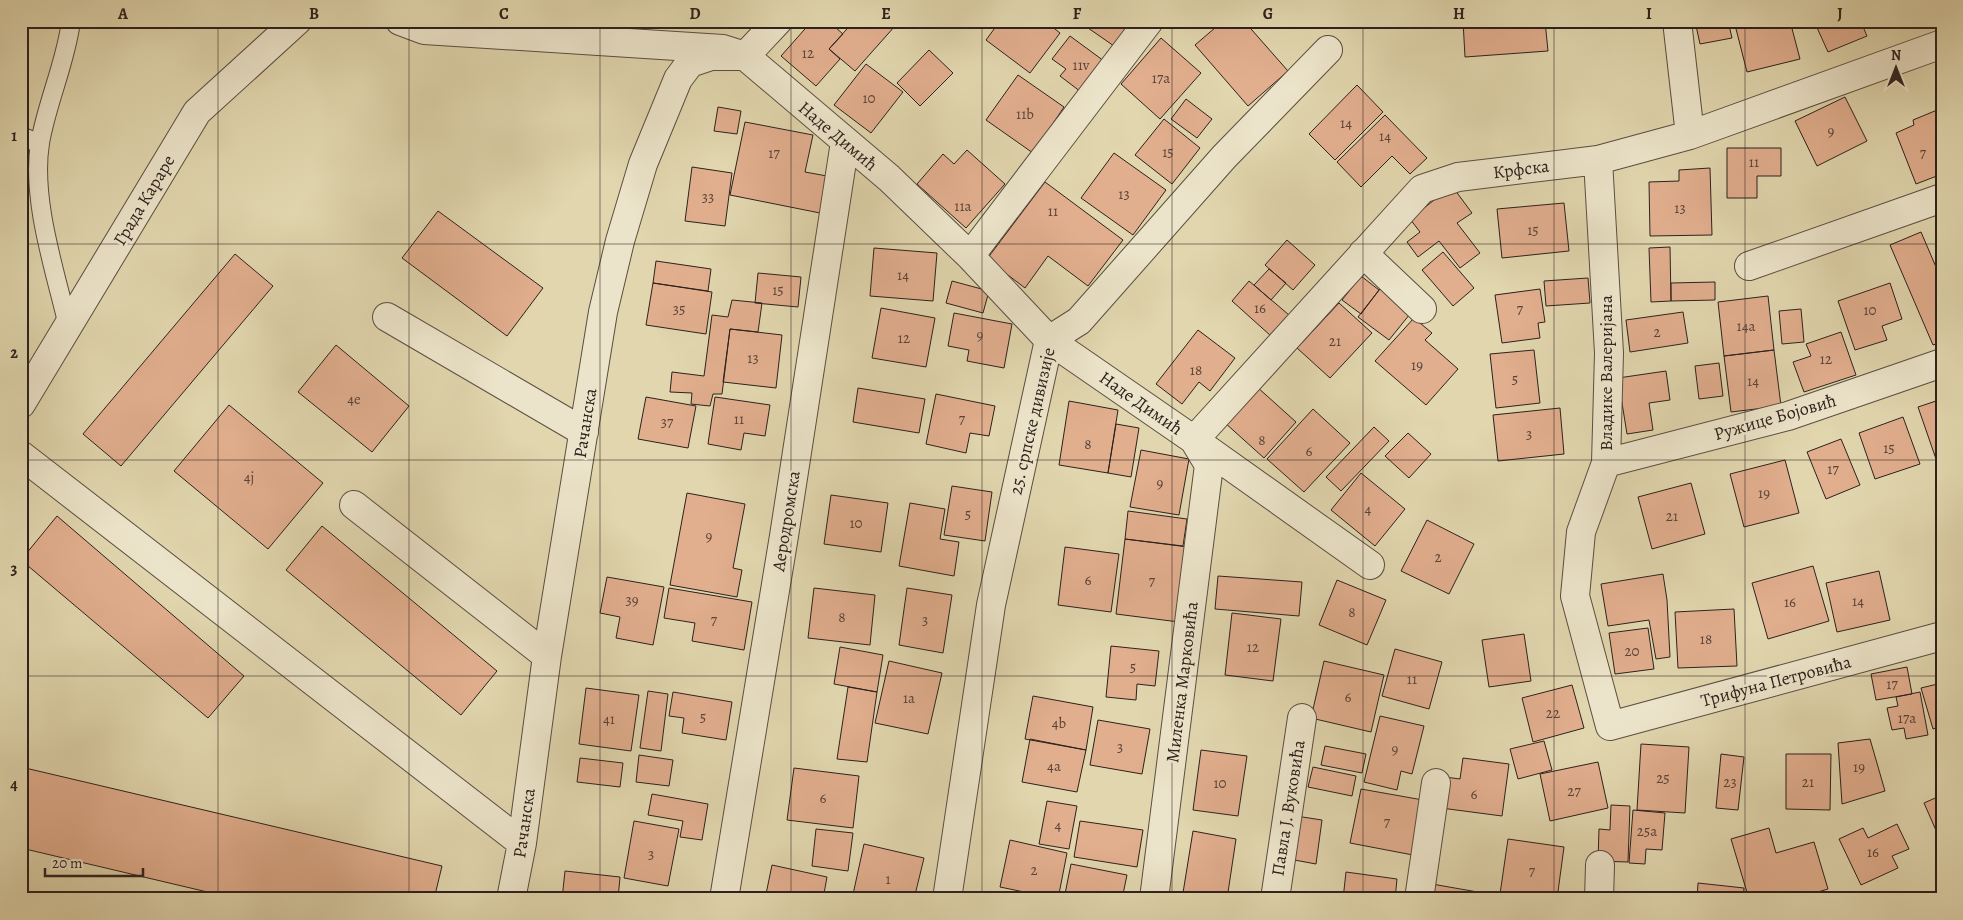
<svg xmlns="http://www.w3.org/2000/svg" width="1963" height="920" font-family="Alegreya,serif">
	<rect width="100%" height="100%" fill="#e1d6ae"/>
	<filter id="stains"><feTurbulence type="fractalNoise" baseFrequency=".004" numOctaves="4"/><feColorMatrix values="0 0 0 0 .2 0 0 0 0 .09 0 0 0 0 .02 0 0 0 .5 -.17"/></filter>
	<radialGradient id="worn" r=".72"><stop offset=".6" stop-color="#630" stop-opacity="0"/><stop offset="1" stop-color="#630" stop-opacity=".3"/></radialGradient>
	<path fill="#e1ae8e" stroke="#2d211d" d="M 812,21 L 828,21 L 843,34 L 829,49 L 840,59 L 816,86 L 781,56 Z
		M 854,21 L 890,21 L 895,26 L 855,71 L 829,49 Z
		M 1000,21 L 1045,21 L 1060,33 L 1030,73 L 986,40 Z
		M 1078,21 L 1132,21 L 1114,46 Z
		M 1223,21 L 1244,21 L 1288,71 L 1248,106 L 1195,45 Z
		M 1463,21 L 1545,21 L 1548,51 L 1465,57 Z
		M 1695,21 L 1728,21 L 1732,38 L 1700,44 Z
		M 1734,21 L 1790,21 L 1800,59 L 1747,72 Z
		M 1814,21 L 1862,21 L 1861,22 L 1867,36 L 1828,52 Z
		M 1070,36 L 1104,61 L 1081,92 L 1060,76 L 1066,69 L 1052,59 Z
		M 1161,38 L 1201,73 L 1160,119 L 1121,84 Z
		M 929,50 L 953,73 L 920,106 L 897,83 Z
		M 866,64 L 903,92 L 871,133 L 834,105 Z
		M 1018,75 L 1064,107 L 1033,153 L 986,120 Z
		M 1357,85 L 1383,112 L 1335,160 L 1309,134 Z
		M 1845,97 L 1867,141 L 1817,166 L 1795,121 Z
		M 1186,99 L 1212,119 L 1197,138 L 1171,119 Z
		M 718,107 L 741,111 L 737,134 L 714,131 Z
		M 1942,108 L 1942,174 L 1916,184 L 1896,133 L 1914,125 L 1913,120 Z
		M 1385,115 L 1427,158 L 1410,174 L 1392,156 L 1361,187 L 1337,162 Z
		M 1164,119 L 1200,148 L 1172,184 L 1135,155 Z
		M 745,122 L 813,135 L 805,172 L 827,176 L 820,213 L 730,195 Z
		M 1727,148 L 1781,148 L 1781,176 L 1757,176 L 1757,198 L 1727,198 Z
		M 967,150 L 1005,184 L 966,228 L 917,184 L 943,154 L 954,164 Z
		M 1114,153 L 1166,190 L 1133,235 L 1081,198 Z
		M 692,167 L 732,173 L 725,226 L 685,221 Z
		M 1710,168 L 1712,235 L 1650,236 L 1649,182 L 1679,181 L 1679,170 Z
		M 1045,182 L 1123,240 L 1088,286 L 1048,256 L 1025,288 L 987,259 Z
		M 1452,186 L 1472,213 L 1457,223 L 1480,253 L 1460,268 L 1439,241 L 1418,257 L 1407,242 L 1420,232 L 1410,219 Z
		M 1564,203 L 1569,251 L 1502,258 L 1497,209 Z
		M 438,211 L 543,288 L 507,336 L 402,258 Z
		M 1921,232 L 1942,281 L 1942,342 L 1933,345 L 1890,245 Z
		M 1287,240 L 1315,265 L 1293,290 L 1265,265 Z
		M 1670,247 L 1671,301 L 1651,302 L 1649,248 Z
		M 874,248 L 937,253 L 933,301 L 870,296 Z
		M 1443,252 L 1474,288 L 1453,306 L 1422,270 Z
		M 235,254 L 273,286 L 121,466 L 83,434 Z
		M 656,261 L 711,269 L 708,291 L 653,283 Z
		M 1269,269 L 1286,283 L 1271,300 L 1254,285 Z
		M 758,273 L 801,277 L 798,307 L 755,303 Z
		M 1361,276 L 1379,290 L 1361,314 L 1342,300 Z
		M 1588,278 L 1590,303 L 1546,306 L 1544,281 Z
		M 952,281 L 989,291 L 983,313 L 946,303 Z
		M 1249,281 L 1289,315 L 1271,336 L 1232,301 Z
		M 1715,282 L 1715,300 L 1671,301 L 1671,283 Z
		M 653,283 L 712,292 L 706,334 L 646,325 Z
		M 1890,283 L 1902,319 L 1882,326 L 1887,340 L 1855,350 L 1838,301 Z
		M 1383,285 L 1414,309 L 1389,340 L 1358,317 Z
		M 1540,289 L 1545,322 L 1538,323 L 1540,338 L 1502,343 L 1495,295 Z
		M 1768,296 L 1774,350 L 1724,356 L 1718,302 Z
		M 732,300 L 762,303 L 758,332 L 730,329 L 722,394 L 713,394 L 710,406 L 691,404 L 692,393 L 670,392 L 672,372 L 704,376 L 712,315 L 728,317 Z
		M 1339,303 L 1372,333 L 1330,378 L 1297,348 Z
		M 881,308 L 935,318 L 926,367 L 872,358 Z
		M 1801,309 L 1804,342 L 1782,344 L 1779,311 Z
		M 1683,312 L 1688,343 L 1630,352 L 1626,320 Z
		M 954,313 L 1012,324 L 1004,368 L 967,361 L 969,350 L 948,346 Z
		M 1414,318 L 1432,333 L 1425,340 L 1458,369 L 1426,405 L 1375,361 Z
		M 730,329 L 782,335 L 776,388 L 723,382 Z
		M 1198,330 L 1235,358 L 1210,391 L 1199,382 L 1182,404 L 1156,384 Z
		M 1841,332 L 1856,375 L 1804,392 L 1793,362 L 1811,356 L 1806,344 Z
		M 336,345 L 409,406 L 372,452 L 298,392 Z
		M 1534,350 L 1540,403 L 1496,408 L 1490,354 Z
		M 1774,350 L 1781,406 L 1731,412 L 1724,356 Z
		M 1719,363 L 1723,396 L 1699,399 L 1695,366 Z
		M 1666,371 L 1670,400 L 1649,403 L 1653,430 L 1627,434 L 1618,378 Z
		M 1256,386 L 1296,422 L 1264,458 L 1224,422 Z
		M 858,388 L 925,399 L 919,433 L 853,422 Z
		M 936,394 L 995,406 L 989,436 L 970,433 L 966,453 L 926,444 Z
		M 646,397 L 696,406 L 688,448 L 638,439 Z
		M 715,397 L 770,405 L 765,436 L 744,433 L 741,450 L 708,444 Z
		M 1942,399 L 1942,457 L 1936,459 L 1918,407 Z
		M 1069,401 L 1118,410 L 1108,473 L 1059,465 Z
		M 229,405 L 323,483 L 268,549 L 174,471 Z
		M 1560,408 L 1564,454 L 1498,461 L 1493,415 Z
		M 1313,409 L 1350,443 L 1304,492 L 1267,459 Z
		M 1903,417 L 1920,464 L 1875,479 L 1859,433 Z
		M 1116,424 L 1139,428 L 1131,477 L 1108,473 Z
		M 1374,427 L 1389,441 L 1341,491 L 1326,477 Z
		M 1408,433 L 1431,454 L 1409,478 L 1385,456 Z
		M 1841,439 L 1860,485 L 1826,499 L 1807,452 Z
		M 1141,450 L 1189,459 L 1179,515 L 1130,507 Z
		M 1785,460 L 1799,513 L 1744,527 L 1730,474 Z
		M 1361,473 L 1405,509 L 1375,546 L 1331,510 Z
		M 1691,483 L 1705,534 L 1652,549 L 1638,497 Z
		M 952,486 L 992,492 L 985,541 L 944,535 Z
		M 687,493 L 745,504 L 733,568 L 742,570 L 737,597 L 670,585 Z
		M 831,495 L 888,503 L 881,552 L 824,544 Z
		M 910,503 L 945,509 L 940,539 L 959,542 L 954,576 L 899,566 Z
		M 1128,511 L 1187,519 L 1183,546 L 1125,539 Z
		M 57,516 L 244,676 L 208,718 L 21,560 Z
		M 1427,520 L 1474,544 L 1449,594 L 1401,571 Z
		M 322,526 L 497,671 L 461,715 L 286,570 Z
		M 1125,539 L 1188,547 L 1179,622 L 1116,614 Z
		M 1065,547 L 1119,554 L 1111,612 L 1058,605 Z
		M 1813,566 L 1829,621 L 1768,639 L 1752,583 Z
		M 1879,571 L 1890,620 L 1837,632 L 1826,583 Z
		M 1663,574 L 1667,600 L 1670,657 L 1656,659 L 1649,620 L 1608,626 L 1601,584 Z
		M 1218,576 L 1302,582 L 1299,616 L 1215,609 Z
		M 607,577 L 664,587 L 653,645 L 616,638 L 620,617 L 600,613 Z
		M 1337,580 L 1386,600 L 1367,645 L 1319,625 Z
		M 669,588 L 752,602 L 744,650 L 692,641 L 695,623 L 664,618 Z
		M 814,588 L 875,595 L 870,645 L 808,638 Z
		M 907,588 L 952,595 L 943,653 L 899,645 Z
		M 1734,609 L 1737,666 L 1678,668 L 1675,612 Z
		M 1232,613 L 1281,619 L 1273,681 L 1225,675 Z
		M 1648,628 L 1654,669 L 1615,674 L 1609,633 Z
		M 1524,634 L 1531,681 L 1489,687 L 1482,640 Z
		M 1111,646 L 1159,651 L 1155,686 L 1137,684 L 1136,700 L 1106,697 Z
		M 840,647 L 883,655 L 877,692 L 834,684 Z
		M 1395,649 L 1442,662 L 1429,709 L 1382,696 Z
		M 889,661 L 942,673 L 928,734 L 875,723 Z
		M 1324,661 L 1384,675 L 1371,732 L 1311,718 Z
		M 1907,667 L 1912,694 L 1876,700 L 1871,674 Z
		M 1942,683 L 1942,726 L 1933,729 L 1921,688 Z
		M 1572,685 L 1584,728 L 1533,742 L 1522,698 Z
		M 848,687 L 877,692 L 867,762 L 837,759 Z
		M 586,688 L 639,695 L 631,751 L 579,744 Z
		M 648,691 L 668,694 L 661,751 L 640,748 Z
		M 673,692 L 732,702 L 726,740 L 682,733 L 684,718 L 669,716 Z
		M 1920,692 L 1928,735 L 1906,739 L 1904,728 L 1892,730 L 1887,708 L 1898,706 L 1896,697 Z
		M 1033,696 L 1093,707 L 1086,750 L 1025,739 Z
		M 1380,716 L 1424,726 L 1412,774 L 1401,771 L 1397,790 L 1364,782 Z
		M 1098,720 L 1150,729 L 1142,774 L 1090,765 Z
		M 1030,739 L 1086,750 L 1077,792 L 1022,782 Z
		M 1870,739 L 1885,791 L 1842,804 L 1838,743 Z
		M 1544,741 L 1552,770 L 1518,779 L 1510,749 Z
		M 1641,744 L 1689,747 L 1685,813 L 1637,810 Z
		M 1325,746 L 1366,754 L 1362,773 L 1321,765 Z
		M 1201,750 L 1247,756 L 1238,816 L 1193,810 Z
		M 1721,754 L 1744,757 L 1738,810 L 1716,808 Z
		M 1786,754 L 1831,754 L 1830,810 L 1786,809 Z
		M 639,755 L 673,760 L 669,786 L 636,782 Z
		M 580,758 L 623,763 L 620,787 L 577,782 Z
		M 1463,758 L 1509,764 L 1502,816 L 1441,808 L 1445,777 L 1460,779 Z
		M 1598,762 L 1608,808 L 1550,821 L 1540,774 Z
		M 21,767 L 442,866 L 434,899 L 237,899 L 21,848 Z
		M 1313,767 L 1356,776 L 1352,796 L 1308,787 Z
		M 794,768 L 859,776 L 853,828 L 787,820 Z
		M 1361,789 L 1423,800 L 1413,855 L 1350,843 Z
		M 652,794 L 708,804 L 702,840 L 680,837 L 683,821 L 648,815 Z
		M 1942,795 L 1942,844 L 1924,803 Z
		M 1047,801 L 1077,806 L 1069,849 L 1039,844 Z
		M 1611,805 L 1630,806 L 1628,862 L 1598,861 L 1599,829 L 1610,830 Z
		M 1633,810 L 1665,813 L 1662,850 L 1646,849 L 1645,864 L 1629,863 Z
		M 1296,816 L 1322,820 L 1316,864 L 1289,859 Z
		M 634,821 L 679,829 L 668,886 L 624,878 Z
		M 1080,821 L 1143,830 L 1137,867 L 1074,857 Z
		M 1897,824 L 1909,849 L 1892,856 L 1898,868 L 1861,885 L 1839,839 L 1863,828 L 1868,838 Z
		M 1769,828 L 1776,853 L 1814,842 L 1828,889 L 1794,899 L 1749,899 L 1731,839 Z
		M 816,829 L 853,833 L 848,871 L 812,866 Z
		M 1193,831 L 1236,839 L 1227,899 L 1182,899 Z
		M 1508,839 L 1564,847 L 1557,899 L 1531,899 L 1500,894 Z
		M 1010,840 L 1067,853 L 1058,899 L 1000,887 Z
		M 864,844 L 924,858 L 914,899 L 852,899 Z
		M 1071,864 L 1127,875 L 1122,899 L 1064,899 Z
		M 772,865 L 827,877 L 823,899 L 765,899 Z
		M 565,871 L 620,877 L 618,899 L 562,899 Z
		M 1346,872 L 1397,879 L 1395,899 L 1343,899 Z
		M 1698,883 L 1744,888 L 1743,899 L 1697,899 Z
		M 1432,884 L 1489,894 L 1488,899 L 1429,899 Z"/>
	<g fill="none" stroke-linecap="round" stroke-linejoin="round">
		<defs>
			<path id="lane" d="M 21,136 L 40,144
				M 68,326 C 55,270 31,200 40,143 C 47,102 66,62 71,21"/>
			<path id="street" d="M 400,21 L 424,30 L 723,49 L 745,56 L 889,178 L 970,256 L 1049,340 L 1194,440 L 1209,465 L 1154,899
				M 1677,21 L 1690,135
				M 1598,160 L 1609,353 L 1606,463 L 1581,532 L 1575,596 L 1610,726 L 1942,636
				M 1363,253 L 1422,309
				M 970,256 L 1149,21
				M 1749,266 L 1942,198
				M 387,317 L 584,432
				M 21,404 L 197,112 L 297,21
				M 21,455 L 522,843
				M 1606,463 L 1788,416 L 1942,363
				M 354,505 L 547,656
				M 1370,565 L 1194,440 L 1422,189 L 1458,177 L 1598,160 L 1690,135 L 1942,44
				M 511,899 L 522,843 L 547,656 L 603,312 L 620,241 L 643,164 L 678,79 L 690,63 L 711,56 L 745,56 L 778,21
				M 724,899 L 784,536 L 845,142
				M 947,899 L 991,605 L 1049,340 L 1079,321 L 1224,157 L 1328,50
				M 1275,899 L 1302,718
				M 1419,899 L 1436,783
				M 1599,899 L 1600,865"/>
		</defs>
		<use href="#lane" stroke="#5a4e41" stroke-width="20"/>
		<use href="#street" stroke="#5a4e41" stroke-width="30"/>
		<use href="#lane" stroke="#ece4ca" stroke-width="18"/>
		<use href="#street" stroke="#ece4ca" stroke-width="28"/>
	</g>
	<path fill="none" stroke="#2d211d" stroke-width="1" stroke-opacity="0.55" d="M 218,21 L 218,899M 409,21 L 409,899M 600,21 L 600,899M 791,21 L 791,899M 982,21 L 982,899M 1172,21 L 1172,899M 1363,21 L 1363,899M 1554,21 L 1554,899M 1745,21 L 1745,899M 21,244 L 1942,244M 21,460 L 1942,460M 21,676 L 1942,676"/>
	<g text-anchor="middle" stroke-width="5" stroke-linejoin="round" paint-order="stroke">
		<g font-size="15" fill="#5a4439">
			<text x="808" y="58">12</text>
			<text x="1081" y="70">11v</text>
			<text x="1161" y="83">17a</text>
			<text x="869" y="103">10</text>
			<text x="1025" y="119">11b</text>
			<text x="1346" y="128">14</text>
			<text x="1831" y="136">9</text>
			<text x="1385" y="141">14</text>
			<text x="1168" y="157">15</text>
			<text x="774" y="158">17</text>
			<text x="1923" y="158">7</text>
			<text x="1754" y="167">11</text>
			<text x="1124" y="199">13</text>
			<text x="708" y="202">33</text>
			<text x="963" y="211">11a</text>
			<text x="1680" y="213">13</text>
			<text x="1053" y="216">11</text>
			<text x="1533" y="235">15</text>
			<text x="903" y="280">14</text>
			<text x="778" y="295">15</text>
			<text x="1260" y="313">16</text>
			<text x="679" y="314">35</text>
			<text x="1520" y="314">7</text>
			<text x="1870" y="315">10</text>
			<text x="1746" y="331">14a</text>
			<text x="1657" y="337">2</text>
			<text x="980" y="340">9</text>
			<text x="904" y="343">12</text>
			<text x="1335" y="346">21</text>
			<text x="753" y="363">13</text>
			<text x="1826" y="364">12</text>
			<text x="1417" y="370">19</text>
			<text x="1196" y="375">18</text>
			<text x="1515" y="384">5</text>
			<text x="1753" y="386">14</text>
			<text x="354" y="404">4e</text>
			<text x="739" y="424">11</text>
			<text x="962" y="424">7</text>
			<text x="667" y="427">37</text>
			<text x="1529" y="439">3</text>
			<text x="1262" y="445">8</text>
			<text x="1088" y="449">8</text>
			<text x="1889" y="453">15</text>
			<text x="1309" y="456">6</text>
			<text x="1833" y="474">17</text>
			<text x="249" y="482">4j</text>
			<text x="1160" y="488">9</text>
			<text x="1764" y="498">19</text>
			<text x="1368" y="514">4</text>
			<text x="968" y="519">5</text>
			<text x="1672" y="521">21</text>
			<text x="856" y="528">10</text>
			<text x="709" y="541">9</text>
			<text x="1438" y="562">2</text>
			<text x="1088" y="585">6</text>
			<text x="1152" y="586">7</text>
			<text x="632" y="605">39</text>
			<text x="1858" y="606">14</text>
			<text x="1790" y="607">16</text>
			<text x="1352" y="617">8</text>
			<text x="842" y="622">8</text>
			<text x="714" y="625">7</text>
			<text x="925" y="625">3</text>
			<text x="1706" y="644">18</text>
			<text x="1253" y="652">12</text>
			<text x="1632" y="656">20</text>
			<text x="1133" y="672">5</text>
			<text x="1412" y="684">11</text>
			<text x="1892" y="689">17</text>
			<text x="1348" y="702">6</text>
			<text x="909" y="703">1a</text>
			<text x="1553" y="718">22</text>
			<text x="703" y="722">5</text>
			<text x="1907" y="723">17a</text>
			<text x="609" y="724">41</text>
			<text x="1059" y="728">4b</text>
			<text x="1120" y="752">3</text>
			<text x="1395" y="754">9</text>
			<text x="1054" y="771">4a</text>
			<text x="1859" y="772">19</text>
			<text x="1663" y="783">25</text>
			<text x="1730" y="787">23</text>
			<text x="1808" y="787">21</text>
			<text x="1220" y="788">10</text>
			<text x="1574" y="796">27</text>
			<text x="1474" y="799">6</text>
			<text x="823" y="803">6</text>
			<text x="1387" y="827">7</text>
			<text x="1058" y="830">4</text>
			<text x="1647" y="836">25a</text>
			<text x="1873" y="857">16</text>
			<text x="651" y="859">3</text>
			<text x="1034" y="875">2</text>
			<text x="1532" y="876">7</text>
			<text x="888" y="884">1</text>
		</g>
		<g font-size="18" fill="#2d211d" stroke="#ece4ca">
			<text transform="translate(838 136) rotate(40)" y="6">Наде Димић</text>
			<text transform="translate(1521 169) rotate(-7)" y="6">Крфска</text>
			<text transform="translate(144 200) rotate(-59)" y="6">Града Караре</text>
			<text transform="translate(1606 373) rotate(-90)" y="6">Владике Валеријана</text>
			<text transform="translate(1141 403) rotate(35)" y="6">Наде Димић</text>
			<text transform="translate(1775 417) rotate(-16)" y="6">Ружице Бојовић</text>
			<text transform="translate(1032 421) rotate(-77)" y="6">25. српске дивизије</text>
			<text transform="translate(585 423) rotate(-81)" y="6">Рачанска</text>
			<text transform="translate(786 521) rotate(-81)" y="6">Аеродромска</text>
			<text transform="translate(1776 681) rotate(-15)" y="6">Трифуна Петровића</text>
			<text transform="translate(1182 682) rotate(-83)" y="6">Миленка Марковића</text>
			<text transform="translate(1288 808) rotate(-81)" y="6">Павла Ј. Вуковића</text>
			<text transform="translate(524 823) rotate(-82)" y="6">Рачанска</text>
		</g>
	</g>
	<rect width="1963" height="920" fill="none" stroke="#e1d6ae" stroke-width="55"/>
	<g transform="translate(1896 68)" stroke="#ece4ca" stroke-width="4" paint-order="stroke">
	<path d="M0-4L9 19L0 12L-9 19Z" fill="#2d211d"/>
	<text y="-8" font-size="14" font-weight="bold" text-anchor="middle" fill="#2d211d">N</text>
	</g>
	<path d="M45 868v8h98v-8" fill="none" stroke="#2d211d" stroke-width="2.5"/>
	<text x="52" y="868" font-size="15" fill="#2d211d" stroke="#ece4ca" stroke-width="4" paint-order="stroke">20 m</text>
	<rect x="28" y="28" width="1908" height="864" fill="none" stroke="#2d211d" stroke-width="2"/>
	<g font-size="16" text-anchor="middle" font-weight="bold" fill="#2d211d">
		<text x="123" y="19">A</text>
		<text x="314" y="19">B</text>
		<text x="504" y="19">C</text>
		<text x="695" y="19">D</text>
		<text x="886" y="19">E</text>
		<text x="1077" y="19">F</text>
		<text x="1268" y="19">G</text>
		<text x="1459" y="19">H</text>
		<text x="1649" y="19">I</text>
		<text x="1840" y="19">J</text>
		<text x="14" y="141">1</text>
		<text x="14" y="358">2</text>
		<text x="14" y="574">3</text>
		<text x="14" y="790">4</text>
	</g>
	<rect width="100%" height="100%" filter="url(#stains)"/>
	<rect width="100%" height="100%" fill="url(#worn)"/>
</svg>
